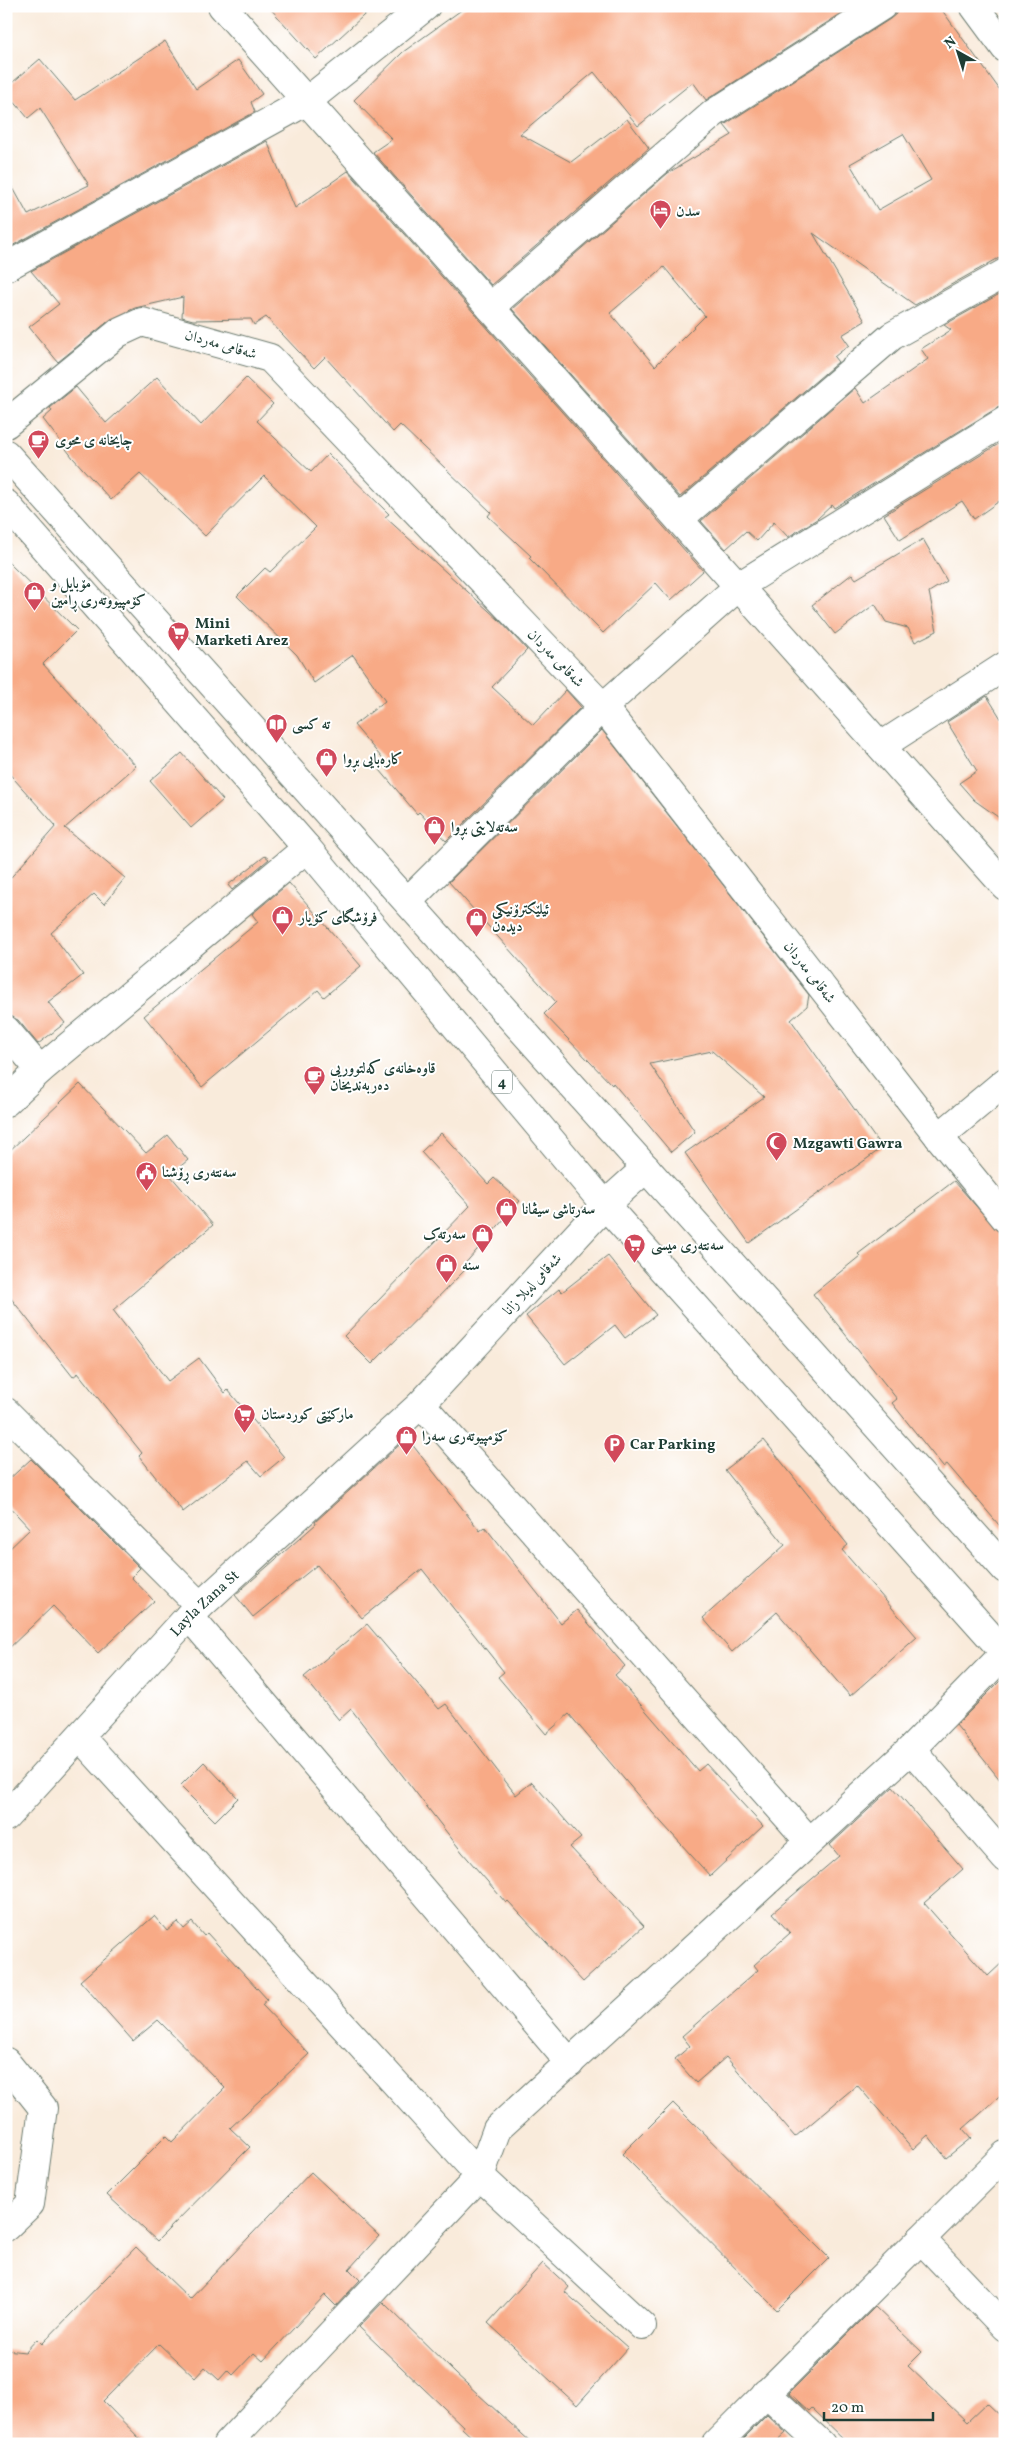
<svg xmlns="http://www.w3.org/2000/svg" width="1011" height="2450" font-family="Vollkorn,Amiri,serif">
	<rect width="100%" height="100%" fill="#fff"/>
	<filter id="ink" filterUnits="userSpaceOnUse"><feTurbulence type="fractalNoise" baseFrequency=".02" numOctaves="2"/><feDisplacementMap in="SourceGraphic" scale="10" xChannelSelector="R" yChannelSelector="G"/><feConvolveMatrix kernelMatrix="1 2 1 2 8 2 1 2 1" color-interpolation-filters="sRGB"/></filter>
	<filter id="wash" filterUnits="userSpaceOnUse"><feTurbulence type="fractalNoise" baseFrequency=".0096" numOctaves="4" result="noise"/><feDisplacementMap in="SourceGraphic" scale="20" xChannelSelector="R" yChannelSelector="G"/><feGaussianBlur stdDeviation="1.12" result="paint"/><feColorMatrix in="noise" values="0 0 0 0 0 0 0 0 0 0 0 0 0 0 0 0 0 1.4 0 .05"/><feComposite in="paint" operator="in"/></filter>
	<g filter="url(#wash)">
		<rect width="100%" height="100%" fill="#f9ebdb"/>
		<g id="blocks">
			<path fill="#f8aa86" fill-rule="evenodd" d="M 268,6 L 374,6 L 316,59 Z
				M 467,6 L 853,6 L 706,100 L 693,82 L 638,126 L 594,72 L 520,134 L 571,162 L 627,119 L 649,148 L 491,285 L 373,152 L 392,139 L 354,100 L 403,52 Z
				M 897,6 L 939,6 L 1005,97 L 1005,257 L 997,259 L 915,305 L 813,233 L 865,321 L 842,335 L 849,345 L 834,357 L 838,362 L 680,497 L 512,309 L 668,173 L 732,135 L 724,125 L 890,19 L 896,14 ZM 903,134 L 931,180 L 878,210 L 850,164 ZM 664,267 L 705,316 L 655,366 L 610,313 Z
				M 165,41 L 196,89 L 238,60 L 262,94 L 251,102 L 255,112 L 10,247 L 6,243 L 6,175 L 28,215 L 89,185 L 40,108 L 28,118 L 6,92 L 6,88 L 40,59 L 75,100 Z
				M 267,141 L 295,208 L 348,171 L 703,571 L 671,600 L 656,583 L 603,633 L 529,558 L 531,556 L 488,516 L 491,512 L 400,425 L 393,432 L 325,357 L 314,368 L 266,317 L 254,325 L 251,319 L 193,320 L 182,317 L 183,297 L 135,308 L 111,319 L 58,362 L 29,327 L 59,304 L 31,271 Z
				M 1005,291 L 1005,405 L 997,408 L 834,508 L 832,505 L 817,519 L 788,537 L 774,522 L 757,541 L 746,531 L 726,549 L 701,521 L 855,388 L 865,403 L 928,359 L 921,349 L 951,330 L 944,325 Z
				M 157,377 L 201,425 L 246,378 L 273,404 L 257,421 L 311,472 L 328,454 L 389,514 L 385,517 L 499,620 L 527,650 L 492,687 L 533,725 L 566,690 L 581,707 L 446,841 L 419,812 L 417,814 L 380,770 L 387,764 L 354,725 L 385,701 L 353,655 L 314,683 L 297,655 L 237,596 L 265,568 L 270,572 L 316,527 L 264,476 L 205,536 L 140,474 L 111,500 L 73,458 L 43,419 L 52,411 L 50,408 L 76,387 L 106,423 Z
				M 1005,440 L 1005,497 L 974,519 L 962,501 L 900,540 L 884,515 Z
				M 923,539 L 947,581 L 929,592 L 937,631 L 915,642 L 908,628 L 886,622 L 875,604 L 835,634 L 812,605 L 852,574 L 856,579 Z
				M 6,560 L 77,630 L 43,664 L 136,766 L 65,828 L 125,878 L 104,904 L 94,894 L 51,933 L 83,975 L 48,1002 L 65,1023 L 38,1044 L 18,1020 L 6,1015 L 6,883 L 56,826 L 6,770 Z
				M 987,696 L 1005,725 L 1005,822 L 974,800 L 959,783 L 977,771 L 947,722 Z
				M 602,730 L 809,995 L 807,1006 L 791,1020 L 882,1148 L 749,1243 L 685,1153 L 764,1097 L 712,1051 L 650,1064 L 695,1132 L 671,1152 L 613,1083 L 612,1085 L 544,1014 L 556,1002 L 449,882 Z
				M 182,753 L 223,800 L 191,828 L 150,781 Z
				M 265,856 L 269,859 L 232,890 L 228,885 Z
				M 289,883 L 361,966 L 324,997 L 318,990 L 202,1087 L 144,1016 L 258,922 L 252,914 Z
				M 80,1084 L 146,1153 L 168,1135 L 188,1160 L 170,1175 L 213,1225 L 113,1310 L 168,1381 L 199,1358 L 225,1393 L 228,1390 L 284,1457 L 261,1476 L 248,1461 L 183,1512 L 139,1456 L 142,1453 L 78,1373 L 73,1377 L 6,1292 L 6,1154 Z
				M 441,1133 L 488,1184 L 494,1178 L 520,1201 L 462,1267 L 465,1270 L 372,1364 L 344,1336 L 470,1206 L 421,1152 Z
				M 954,1181 L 1005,1239 L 1005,1532 L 947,1464 L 943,1467 L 892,1403 L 897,1399 L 813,1294 L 860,1256 L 858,1254 Z
				M 608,1256 L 656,1315 L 625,1338 L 615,1325 L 565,1364 L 526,1316 L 559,1289 L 562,1292 Z
				M 407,1438 L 480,1531 L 485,1527 L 561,1623 L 577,1610 L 625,1666 L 615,1675 L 698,1771 L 706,1764 L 763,1826 L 710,1876 L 652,1812 L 569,1714 L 546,1734 L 498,1677 L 504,1672 L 422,1569 L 362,1618 L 317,1565 L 253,1617 L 235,1595 L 316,1524 L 315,1522 Z
				M 764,1440 L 848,1545 L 842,1550 L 917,1637 L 850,1696 L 777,1612 L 732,1652 L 703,1618 L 785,1545 L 725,1470 Z
				M 31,1459 L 140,1568 L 131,1577 L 154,1601 L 98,1653 L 53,1606 L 6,1651 L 6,1552 L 30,1529 L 6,1503 L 6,1482 Z
				M 367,1624 L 439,1709 L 446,1704 L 516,1795 L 532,1782 L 581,1838 L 570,1847 L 644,1926 L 583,1982 L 508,1901 L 506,1903 L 462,1852 L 351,1709 L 339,1720 L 304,1677 Z
				M 1005,1676 L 1005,1786 L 956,1725 Z
				M 204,1762 L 238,1798 L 215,1821 L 180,1786 Z
				M 893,1787 L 963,1869 L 924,1903 L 988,1976 L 1005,1960 L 1005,2092 L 963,2129 L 971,2138 L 946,2158 L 928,2135 L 913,2149 L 857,2085 L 795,2137 L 726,2057 L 696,2083 L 675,2059 L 690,2046 L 682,2036 L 758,1970 L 754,1965 L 790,1933 L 772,1913 L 839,1856 L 830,1845 Z
				M 154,1916 L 167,1931 L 178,1922 L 184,1929 L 192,1922 L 204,1936 L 207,1933 L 267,1999 L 262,2005 L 309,2054 L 230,2128 L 250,2147 L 157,2241 L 107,2195 L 166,2136 L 172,2142 L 225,2088 L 158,2020 L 133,2041 L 80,1981 Z
				M 673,2103 L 829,2258 L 777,2310 L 622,2154 Z
				M 311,2172 L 379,2236 L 349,2269 L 360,2280 L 336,2306 L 325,2295 L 263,2361 L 254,2353 L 233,2375 L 228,2370 L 219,2380 L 205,2367 L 195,2378 L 159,2344 L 103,2401 L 145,2444 L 6,2444 L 6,2350 L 25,2352 L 37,2339 L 42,2344 L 136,2247 L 190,2299 Z
				M 543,2263 L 569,2287 L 565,2292 L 628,2348 L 577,2405 L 488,2323 Z
				M 383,2302 L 456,2374 L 533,2444 L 479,2444 L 462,2428 L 463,2426 L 359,2327 Z
				M 875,2307 L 922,2352 L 908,2366 L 967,2422 L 987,2403 L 1005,2420 L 1005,2444 L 849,2444 L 812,2408 L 809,2411 L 789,2393 Z
				M 767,2415 L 786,2433 L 774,2444 L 738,2444 Z"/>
		</g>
	</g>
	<g filter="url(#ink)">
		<use href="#blocks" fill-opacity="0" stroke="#6b7a6e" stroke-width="1"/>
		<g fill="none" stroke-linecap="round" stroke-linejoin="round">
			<defs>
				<g id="minor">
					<path d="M 222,6 L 1005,886"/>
					<path d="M 974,6 L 1005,48"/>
					<path d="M 6,267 L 307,101 L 426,6"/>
					<path d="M 490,307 L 714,113 L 882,6"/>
					<path d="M 6,424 L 118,333 L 142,322 L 270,358 L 603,707 L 939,1137 L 1005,1218"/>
					<path d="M 679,519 L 892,336 L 1005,273"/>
					<path d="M 881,746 L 1005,666"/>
					<path d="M 408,901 L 603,707 L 739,586 L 1005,421"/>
					<path d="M 6,1030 L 40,1070"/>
					<path d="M 6,1102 L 40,1070 L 307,848"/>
					<path d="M 939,1137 L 1005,1082"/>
					<path d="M 421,1404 L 809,1841"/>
					<path d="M 6,1412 L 200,1606"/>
					<path d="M 189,1616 L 570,2063"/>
					<path d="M 81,1738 L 480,2176 L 642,2326"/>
					<path d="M 911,1749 L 1005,1858"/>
					<path id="s1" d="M 6,1817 L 189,1616 L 421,1404 L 605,1205 L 646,1168"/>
					<path d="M 6,2062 L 43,2108 L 30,2204 L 6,2227"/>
					<path d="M 921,2239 L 1005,2327"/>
					<path d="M 766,2393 L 821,2444"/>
					<path d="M 227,2444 L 480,2176 L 497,2129 L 911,1749 L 1005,1653"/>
					<path d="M 716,2444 L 1005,2155"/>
				</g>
				<path id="highway" d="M 6,454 L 1005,1569
					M 6,504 L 307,848 L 605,1205 L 1005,1653"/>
			</defs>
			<use href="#minor" stroke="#6b7a6e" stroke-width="30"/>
			<use href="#highway" stroke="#6b7a6e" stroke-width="30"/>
			<use href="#minor" stroke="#fff" stroke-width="28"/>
			<use href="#highway" stroke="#fff" stroke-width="28"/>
		</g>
	</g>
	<defs>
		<symbol id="hotel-pin" viewBox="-11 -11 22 30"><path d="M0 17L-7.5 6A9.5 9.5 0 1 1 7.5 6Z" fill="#d1495b" stroke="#fff"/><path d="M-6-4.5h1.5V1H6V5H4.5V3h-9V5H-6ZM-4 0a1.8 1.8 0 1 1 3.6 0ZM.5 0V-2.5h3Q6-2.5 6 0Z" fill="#fff"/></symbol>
		<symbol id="cafe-pin" viewBox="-11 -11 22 30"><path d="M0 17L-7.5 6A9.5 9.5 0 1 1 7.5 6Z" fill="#d1495b" stroke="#fff"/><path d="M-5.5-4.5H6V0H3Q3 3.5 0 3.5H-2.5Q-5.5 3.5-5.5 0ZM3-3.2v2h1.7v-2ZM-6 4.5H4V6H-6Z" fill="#fff"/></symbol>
		<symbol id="shop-pin" viewBox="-11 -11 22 30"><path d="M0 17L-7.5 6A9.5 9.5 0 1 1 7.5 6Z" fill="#d1495b" stroke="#fff"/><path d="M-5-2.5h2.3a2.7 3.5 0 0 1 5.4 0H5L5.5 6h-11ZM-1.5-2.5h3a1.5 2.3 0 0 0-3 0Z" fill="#fff"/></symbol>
		<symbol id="supermarket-pin" viewBox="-11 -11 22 30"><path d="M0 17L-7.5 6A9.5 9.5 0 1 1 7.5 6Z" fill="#d1495b" stroke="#fff"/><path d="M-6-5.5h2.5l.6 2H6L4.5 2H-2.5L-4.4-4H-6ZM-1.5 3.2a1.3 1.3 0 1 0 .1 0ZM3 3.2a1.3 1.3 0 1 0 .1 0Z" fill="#fff"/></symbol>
		<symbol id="library-pin" viewBox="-11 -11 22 30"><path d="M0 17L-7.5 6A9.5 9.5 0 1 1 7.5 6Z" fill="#d1495b" stroke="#fff"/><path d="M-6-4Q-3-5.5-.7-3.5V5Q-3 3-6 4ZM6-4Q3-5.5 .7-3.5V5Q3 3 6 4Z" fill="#fff"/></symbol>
		<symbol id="mosque-pin" viewBox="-11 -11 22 30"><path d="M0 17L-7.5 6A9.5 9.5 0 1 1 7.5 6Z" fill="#d1495b" stroke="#fff"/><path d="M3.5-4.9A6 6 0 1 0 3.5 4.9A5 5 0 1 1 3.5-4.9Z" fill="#fff"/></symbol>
		<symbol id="civic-pin" viewBox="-11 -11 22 30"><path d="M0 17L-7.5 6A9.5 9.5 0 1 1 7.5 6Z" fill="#d1495b" stroke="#fff"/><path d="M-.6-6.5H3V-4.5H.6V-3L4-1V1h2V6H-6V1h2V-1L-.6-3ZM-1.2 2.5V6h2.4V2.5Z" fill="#fff"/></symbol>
		<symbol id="parking-pin" viewBox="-11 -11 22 30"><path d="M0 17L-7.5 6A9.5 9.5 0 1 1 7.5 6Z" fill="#d1495b" stroke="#fff"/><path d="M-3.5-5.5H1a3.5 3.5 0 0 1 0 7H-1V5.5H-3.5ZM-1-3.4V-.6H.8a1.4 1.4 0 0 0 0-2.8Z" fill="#fff"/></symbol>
	</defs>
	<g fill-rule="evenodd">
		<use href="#hotel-pin" x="648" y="198" width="25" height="34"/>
		<use href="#cafe-pin" x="26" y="428" width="25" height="34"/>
		<use href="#shop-pin" x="22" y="580" width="25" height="34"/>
		<use href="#supermarket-pin" x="166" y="620" width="25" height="34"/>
		<use href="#library-pin" x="264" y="712" width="25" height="34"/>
		<use href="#shop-pin" x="314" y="746" width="25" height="34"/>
		<use href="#shop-pin" x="422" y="814" width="25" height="34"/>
		<use href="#shop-pin" x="270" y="904" width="25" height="34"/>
		<use href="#shop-pin" x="464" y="906" width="25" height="34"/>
		<use href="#cafe-pin" x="302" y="1064" width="25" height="34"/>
		<use href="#mosque-pin" x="764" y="1130" width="25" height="34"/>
		<use href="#civic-pin" x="134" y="1160" width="25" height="34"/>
		<use href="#shop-pin" x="494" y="1196" width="25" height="34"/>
		<use href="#shop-pin" x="470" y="1222" width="25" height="34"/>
		<use href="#supermarket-pin" x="622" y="1232" width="25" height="34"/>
		<use href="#shop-pin" x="434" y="1252" width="25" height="34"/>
		<use href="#supermarket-pin" x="232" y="1402" width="25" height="34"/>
		<use href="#shop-pin" x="394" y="1424" width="25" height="34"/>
		<use href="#parking-pin" x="602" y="1432" width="25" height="34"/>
	</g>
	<g text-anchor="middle" stroke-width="4" stroke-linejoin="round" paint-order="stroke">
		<rect fill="#fff" stroke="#627771" stroke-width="1" x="492" y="1070.5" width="20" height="23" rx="4"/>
		<g font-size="14" font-weight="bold" fill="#1f3d34">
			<text x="502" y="1087">4</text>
		</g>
		<g font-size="15" font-weight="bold" fill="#1f3d34" stroke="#fff" text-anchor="start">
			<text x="676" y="216">سدن</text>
			<text x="55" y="445">چايخانه ى محوى</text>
			<text x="51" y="588">مۆبایل و<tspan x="51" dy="17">کۆمپیووتەری ڕامین</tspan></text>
			<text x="195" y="628">Mini<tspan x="195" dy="17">Marketi Arez</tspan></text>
			<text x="292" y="729">ته كسى</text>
			<text x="343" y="764">کارەبایی بڕوا</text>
			<text x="451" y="832">سه‌ته‌لایتی بڕوا</text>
			<text x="492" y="914">ئیلێکترۆنیکی<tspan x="492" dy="17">دیدەن</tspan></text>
			<text x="299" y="922">فرۆشگای کۆیار</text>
			<text x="330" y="1073">قاوەخانەی کەلتووریی<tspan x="330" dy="17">دەربەندیخان</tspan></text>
			<text x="793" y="1148">Mzgawti Gawra</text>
			<text x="162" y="1177">سەنتەری ڕۆشنا</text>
			<text x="522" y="1214">سەرتاشی سیڤانا</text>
			<text x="466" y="1239" text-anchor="end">سەرتەک</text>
			<text x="651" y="1250">سەنتەری میسی</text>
			<text x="462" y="1270">سنە</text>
			<text x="261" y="1419">مارکێتی کوردستان</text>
			<text x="422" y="1441">کۆمپیوتەری سەرا</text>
			<text x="630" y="1449">Car Parking</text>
		</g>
		<g font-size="15" fill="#1f3d34" stroke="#fff">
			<text transform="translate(221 344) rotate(16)" y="5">شەقامی مەردان</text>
			<text transform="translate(556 658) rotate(46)" y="5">شەقامی مەردان</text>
			<text transform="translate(810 972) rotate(52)" y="5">شەقامی مەردان</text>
			<text transform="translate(532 1284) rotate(-47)" y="5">شەقامی لەیلا زانا</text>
			<text dy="5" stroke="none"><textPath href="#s1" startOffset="292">Layla Zana St</textPath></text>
		</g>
	</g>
	<rect width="1011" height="2450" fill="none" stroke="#fff" stroke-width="25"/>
	<g transform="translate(958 52) rotate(321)" stroke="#ffffff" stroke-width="4" paint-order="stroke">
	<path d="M0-4L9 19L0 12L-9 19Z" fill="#1f3d34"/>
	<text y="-8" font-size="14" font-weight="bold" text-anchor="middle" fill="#1f3d34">N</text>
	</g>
	<path d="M824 2412v8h109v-8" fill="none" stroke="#1f3d34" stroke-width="2.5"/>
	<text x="831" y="2412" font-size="15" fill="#1f3d34" stroke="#ffffff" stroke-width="4" paint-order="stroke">20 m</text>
</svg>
